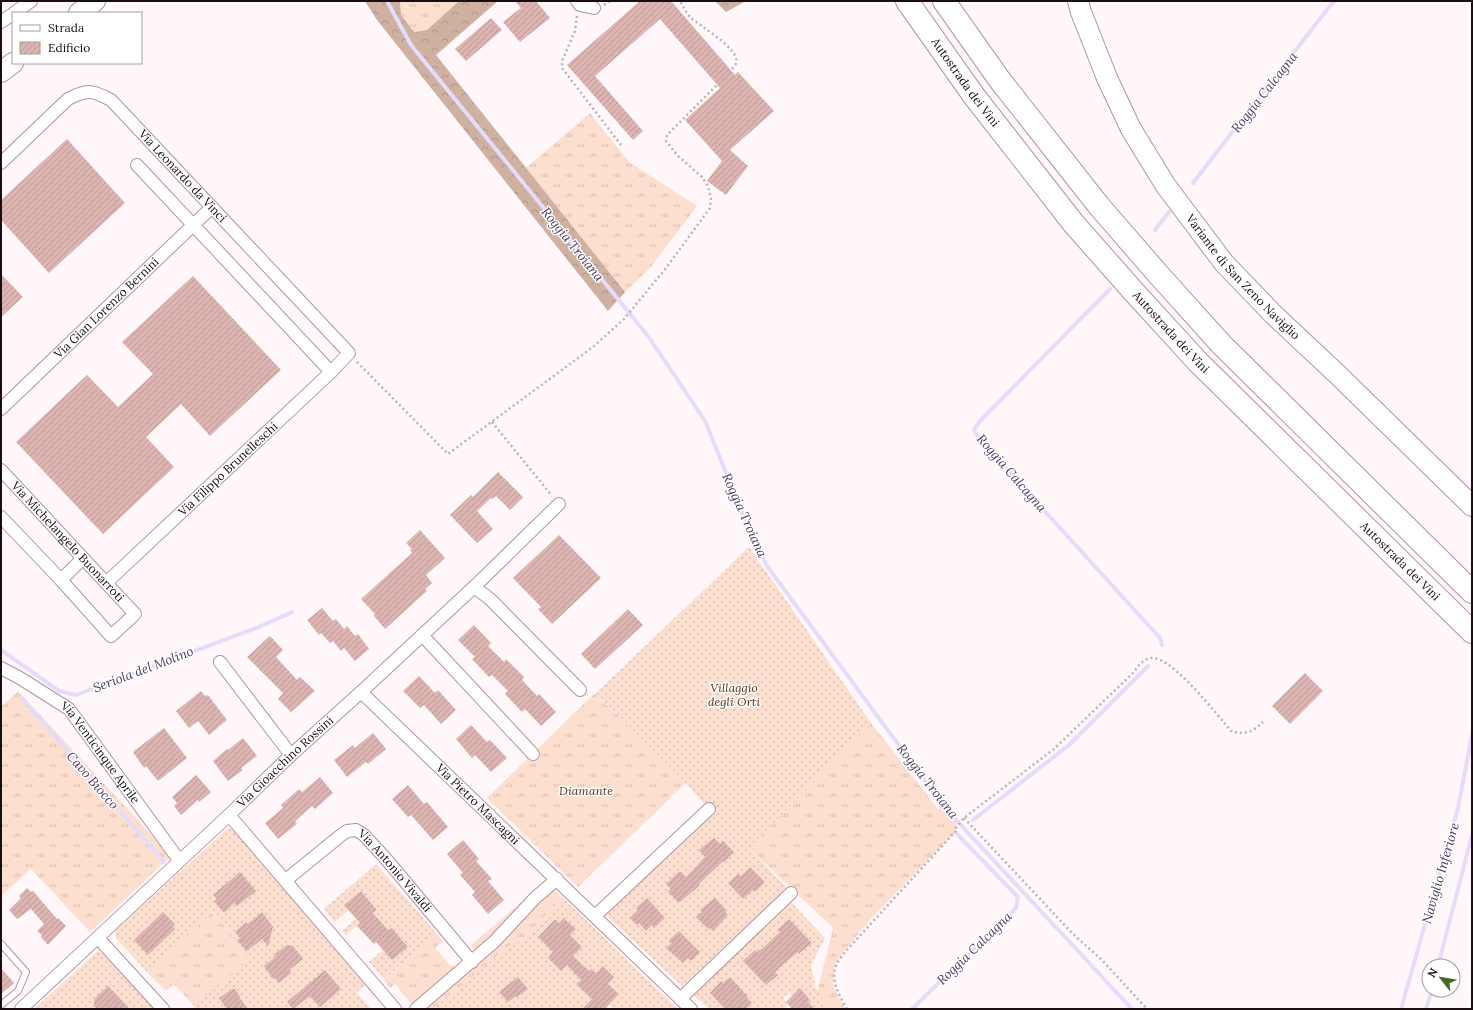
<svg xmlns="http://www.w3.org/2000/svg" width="1473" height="1010" font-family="Lora,serif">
	<defs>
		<pattern id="grass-tufts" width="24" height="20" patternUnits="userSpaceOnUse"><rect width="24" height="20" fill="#fcdfcf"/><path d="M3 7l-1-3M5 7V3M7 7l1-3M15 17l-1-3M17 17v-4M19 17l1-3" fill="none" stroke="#d7beb1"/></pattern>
		<pattern id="forest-crowns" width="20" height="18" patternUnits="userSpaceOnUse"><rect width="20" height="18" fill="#ceb1a1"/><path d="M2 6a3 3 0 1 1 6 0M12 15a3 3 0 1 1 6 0" fill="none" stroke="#b0978a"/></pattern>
		<pattern id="garden-dots" width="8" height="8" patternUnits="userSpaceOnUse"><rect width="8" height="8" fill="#fcdfcf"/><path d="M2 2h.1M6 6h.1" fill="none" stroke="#d7beb1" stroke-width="1.8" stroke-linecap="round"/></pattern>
		<pattern id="building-hatch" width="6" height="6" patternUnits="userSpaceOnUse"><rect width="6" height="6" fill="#dcb5b3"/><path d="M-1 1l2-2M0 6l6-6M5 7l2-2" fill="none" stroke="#bc9a99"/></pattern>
	</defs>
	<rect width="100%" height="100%" fill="#fff7f9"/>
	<path fill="url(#grass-tufts)" d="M 400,1 L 459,1 L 427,30 L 414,32 L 401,15 Z
		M 590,113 L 629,162 L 697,206 L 650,268 L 625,292 L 526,168 Z
		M 18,691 L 171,856 L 90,932 L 31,869 L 1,896 L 1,707 Z
		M 595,693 L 686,783 L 578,887 L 487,798 Z
		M 871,723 L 938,809 L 942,806 L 958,823 L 955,828 L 956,831 L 870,920 L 844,951 L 834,967 L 833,985 L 845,1009 L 813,1009 L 833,928 L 749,848 Z
		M 545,882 L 563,898 L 520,942 L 515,941 L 433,1009 L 419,1009 L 480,957 L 471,945 Z
		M 212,912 L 227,928 L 249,961 L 194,1006 L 174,984 L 166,991 L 147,972 Z
		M 437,934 L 443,941 L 435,948 L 451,966 L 454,965 L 458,971 L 413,1006 L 395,984 L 390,988 L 384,980 Z"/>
	<path fill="url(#forest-crowns)" d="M 365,1 L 400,1 L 401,15 L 414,32 L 427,30 L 459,1 L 498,1 L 436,55 L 625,292 L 608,311 L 377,20 Z
		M 715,1 L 746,1 L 726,12 Z"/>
	<path fill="url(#garden-dots)" fill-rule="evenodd" d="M 749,547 L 871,723 L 749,848 L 787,888 L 682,986 L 606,915 L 713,814 L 686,783 L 596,693 Z
		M 228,828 L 233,830 L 365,985 L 357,993 L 371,1009 L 197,1009 L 194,1006 L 248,961 L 227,928 L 212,912 L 147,972 L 116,938 L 115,934 L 116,930 Z
		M 376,864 L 437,934 L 384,979 L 369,962 L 383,950 L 392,960 L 408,946 L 392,928 L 388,930 L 373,913 L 377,910 L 361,891 L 345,905 L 349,910 L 335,922 L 324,909 Z
		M 563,898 L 678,1009 L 613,1009 L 609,1005 L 619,994 L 608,984 L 614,977 L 603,966 L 596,973 L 591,969 L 576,984 L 592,999 L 586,1005 L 591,1009 L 433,1009 L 515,941 L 520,942 ZM 565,918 L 576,929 L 570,935 L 573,956 L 575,958 L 569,967 L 567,965 L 561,971 L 548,958 L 553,952 L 538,937 L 555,919 L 559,923 Z
		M 790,901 L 825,938 L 811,965 L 815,986 L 828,1009 L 815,1009 L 808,1002 L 810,1000 L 800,989 L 792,996 L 789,993 L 783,998 L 788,1005 L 786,1007 L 787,1009 L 709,1009 L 692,994 Z
		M 356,919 L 360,923 L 346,935 L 342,931 Z
		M 98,951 L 102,953 L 154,1009 L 34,1009 Z"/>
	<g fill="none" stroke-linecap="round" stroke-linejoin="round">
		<path stroke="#e4dcfa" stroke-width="4" d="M 387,1 L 411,45 L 648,336 L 705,421 L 750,532 L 767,566 L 945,808 L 1132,1009
			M 1193,183 L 1329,7 L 1335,1
			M 1155,230 L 1169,212
			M 1110,289 L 980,421 L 974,430 L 980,440 L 1160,638 L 1162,645
			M 1,650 L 59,691 L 76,695 L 259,627 L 292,612
			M 22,698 L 164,862
			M 973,820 L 1069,745 L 1148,666
			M 1438,966 L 1472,835
			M 912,1009 L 1016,908 L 1018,897 L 956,833
			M 1401,1009 L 1458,808 L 1472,735
			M 1426,1009 L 1432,990"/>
	</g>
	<path fill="url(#building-hatch)" d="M 515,1 L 536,1 L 550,18 L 520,42 L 503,22 L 521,8 Z
		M 640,1 L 671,1 L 735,75 L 738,72 L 774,111 L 730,150 L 748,166 L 726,195 L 707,181 L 722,161 L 685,120 L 720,88 L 660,19 L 595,76 L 643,131 L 633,140 L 567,65 Z
		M 491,18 L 502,30 L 466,61 L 455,49 Z
		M 67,139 L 125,203 L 49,273 L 1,220 L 1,200 Z
		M 1,274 L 23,297 L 1,317 Z
		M 193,276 L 281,370 L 210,436 L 181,404 L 146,437 L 174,467 L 103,534 L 16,442 L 87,375 L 118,407 L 153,374 L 122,342 Z
		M 498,472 L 523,497 L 510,510 L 496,496 L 492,499 L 491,498 L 477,511 L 493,529 L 477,543 L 450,515 L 471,495 L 473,497 Z
		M 420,530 L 445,558 L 426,575 L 432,583 L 425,589 L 427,591 L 385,629 L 374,616 L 375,614 L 361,599 L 412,553 L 410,550 L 412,549 L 406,543 Z
		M 559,535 L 601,578 L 552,624 L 538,609 L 541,607 L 513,578 Z
		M 322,608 L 333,621 L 336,619 L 344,629 L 347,626 L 355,636 L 358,634 L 369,649 L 355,661 L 344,648 L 341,651 L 333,641 L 330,643 L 321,633 L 319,635 L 307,620 Z
		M 628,609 L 643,625 L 595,669 L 581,654 Z
		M 474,625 L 491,643 L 488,646 L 504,662 L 506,659 L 524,677 L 522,680 L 537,696 L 539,694 L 556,712 L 541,726 L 525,709 L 522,712 L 505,694 L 508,691 L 492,675 L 489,677 L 472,659 L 475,657 L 458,640 Z
		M 270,636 L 283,650 L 276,657 L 297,680 L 300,677 L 315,691 L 291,712 L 278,699 L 283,693 L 247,657 Z
		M 1305,673 L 1323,691 L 1290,724 L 1272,706 Z
		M 419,676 L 435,693 L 438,690 L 456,710 L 441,724 L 424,705 L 420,708 L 403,691 Z
		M 201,691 L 205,696 L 208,695 L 227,720 L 209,735 L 198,721 L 189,728 L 176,711 Z
		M 471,725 L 487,742 L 490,740 L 507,758 L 491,772 L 475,755 L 472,758 L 456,739 Z
		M 164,728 L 187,758 L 158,781 L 146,766 L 144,768 L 133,752 Z
		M 373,733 L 386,749 L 368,764 L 366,762 L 347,777 L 334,760 L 353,745 L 355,748 Z
		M 243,738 L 257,756 L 241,768 L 243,770 L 228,781 L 213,761 L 227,749 L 228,750 Z
		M 196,775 L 211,792 L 199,802 L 198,800 L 181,815 L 174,806 L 177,803 L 172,797 Z
		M 320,777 L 333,793 L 315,809 L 312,806 L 295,821 L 297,824 L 278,839 L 265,823 L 283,808 L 281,805 L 299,789 L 302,792 Z
		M 408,785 L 424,804 L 427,802 L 448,827 L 433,840 L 411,815 L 408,817 L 392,799 Z
		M 714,838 L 720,844 L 723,841 L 734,852 L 724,862 L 723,861 L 699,884 L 700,885 L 679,903 L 668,892 L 671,889 L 666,884 L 680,871 L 686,877 L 705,857 L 699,850 Z
		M 463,840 L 479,859 L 476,861 L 492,879 L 488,881 L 504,900 L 488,914 L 472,895 L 475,892 L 460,875 L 463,873 L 447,854 Z
		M 750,867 L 765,882 L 755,892 L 753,890 L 743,899 L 728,883 L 738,874 L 741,876 Z
		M 240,872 L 256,891 L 237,906 L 234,903 L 224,913 L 214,901 L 217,899 L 213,895 Z
		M 27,888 L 31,892 L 33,891 L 57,919 L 58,918 L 66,926 L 48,945 L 41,937 L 42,935 L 37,931 L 44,924 L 31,909 L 17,919 L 9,910 L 21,898 L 19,896 Z
		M 361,891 L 377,910 L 373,913 L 388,930 L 392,928 L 408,947 L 392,960 L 376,942 L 374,944 L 357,926 L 360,923 L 344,905 Z
		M 647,898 L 665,918 L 654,928 L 652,925 L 646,931 L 639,923 L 637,925 L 630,918 L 638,910 L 636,908 Z
		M 715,898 L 727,911 L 725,912 L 728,915 L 713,931 L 710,928 L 708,929 L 696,917 L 702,912 L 700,910 Z
		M 163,912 L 175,924 L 172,926 L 175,929 L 148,955 L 134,940 Z
		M 262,912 L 273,927 L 268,946 L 262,939 L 247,951 L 237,940 L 240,938 L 235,932 L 246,922 L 248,924 Z
		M 564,918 L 576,929 L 570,935 L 582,947 L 573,956 L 589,971 L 591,969 L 596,973 L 603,966 L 614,977 L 608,984 L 619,994 L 605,1009 L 582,1009 L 592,999 L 576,984 L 581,980 L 567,965 L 561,971 L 548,958 L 553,952 L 538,937 L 555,919 L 559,923 Z
		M 789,919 L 812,943 L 799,954 L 798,952 L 780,967 L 775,972 L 778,975 L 766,985 L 743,961 L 755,950 L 757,952 L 763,948 L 780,932 L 778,929 Z
		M 679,931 L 700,952 L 691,961 L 688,958 L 683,963 L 666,948 L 672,943 L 669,940 Z
		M 287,945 L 293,946 L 303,959 L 289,970 L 291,973 L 279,983 L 275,978 L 273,979 L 264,966 L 274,958 L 273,957 L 276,955 L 275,954 Z
		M 1,968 L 14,983 L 1,994 Z
		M 325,970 L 341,989 L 320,1007 L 310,996 L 293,1009 L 287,1002 Z
		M 518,977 L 528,989 L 517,997 L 516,996 L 508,1002 L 499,992 Z
		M 730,977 L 748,997 L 747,998 L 752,1003 L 746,1009 L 725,1009 L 710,993 L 721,981 L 723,983 Z
		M 108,986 L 130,1009 L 96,1009 L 94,1004 L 95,998 Z
		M 234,988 L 240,996 L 239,997 L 248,1009 L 227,1009 L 219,998 Z
		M 800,988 L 810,1000 L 808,1002 L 815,1009 L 792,1009 L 786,1002 Z"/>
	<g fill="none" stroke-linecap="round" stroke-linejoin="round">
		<defs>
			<path id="lane" d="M 1,944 L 26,972 L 18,991 L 1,1005"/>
			<g id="street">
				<path d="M 577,1 L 580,5 L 594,8"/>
				<path d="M 14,13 L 31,1"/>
				<path d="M 1,22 L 13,14"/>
				<path id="s1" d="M 1,163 L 68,99 C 87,89 92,90 111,100 L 349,353 L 331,372 L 106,583"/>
				<path d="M 137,165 L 331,372"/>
				<path id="s2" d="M 1,409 L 212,207"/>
				<path id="s3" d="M 1,470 L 135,614 L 111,636 L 61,580 L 1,517"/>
				<path d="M 61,580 L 83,558"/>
				<path d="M 474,587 L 490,599 L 580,690"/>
				<path d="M 422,635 L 533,754"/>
				<path d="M 220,662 L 291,755"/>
				<path id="s4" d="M 1,668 L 20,678 L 69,709 L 179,860"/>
				<path id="s5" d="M 361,692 L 691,1009"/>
				<path d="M 229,815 L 395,1009"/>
				<path id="s6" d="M 286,880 L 340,836 L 347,831 L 356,830 L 364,835 L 387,860 L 472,962"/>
				<path d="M 595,916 L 709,809"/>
				<path d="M 98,938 L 163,1009"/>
				<path d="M 680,999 L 791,893"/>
				<path id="s7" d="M 21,1009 L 229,815 L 291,755 L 361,692 L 474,587 L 559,504"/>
				<path d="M 416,1009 L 495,941 L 535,898 L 557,879"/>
			</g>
			<g id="primary">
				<path id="s8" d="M 1078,1 L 1081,12 L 1107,78 L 1131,129 L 1166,186 L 1224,263 L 1273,314 L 1337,374 L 1472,506"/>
				<path d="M 79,13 L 95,1"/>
				<path d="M 1,72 L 13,63"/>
			</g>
			<g id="highway">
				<path id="s9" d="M 907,1 L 974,96 L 1074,224 L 1134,292 L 1198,362 L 1472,632"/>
				<path d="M 944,1 L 999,79 L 1099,206 L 1158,274 L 1221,344 L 1472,592"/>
			</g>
		</defs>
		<use href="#lane" stroke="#b5929f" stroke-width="8"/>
		<use href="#street" stroke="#b5929f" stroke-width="14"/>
		<use href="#primary" stroke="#b5929f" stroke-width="22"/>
		<use href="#highway" stroke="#b5929f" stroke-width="24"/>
		<path stroke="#bab1b4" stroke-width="2.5" stroke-dasharray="2 3" stroke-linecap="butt" d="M 604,5 L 610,1
			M 577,16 L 575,31 L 562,61 L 562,68 L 621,145
			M 357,362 L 448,454 L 593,347 L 624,319 L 666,268 L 710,208 L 711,199 L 708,186 L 702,177 L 678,156 L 666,141 L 667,135 L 729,73 C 731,70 735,66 736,63 C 741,49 699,26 690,17 C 686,12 683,7 680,1
			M 492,422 L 552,496
			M 964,818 L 1073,934 L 1102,960 L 1147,1009
			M 847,1009 C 840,997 830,980 836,966 C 838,961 842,956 845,952 L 954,833 L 957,830 L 956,828 L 964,818 L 1054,749 L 1134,672 C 1138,666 1143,659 1151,658 C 1171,655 1219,717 1232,732 C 1247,734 1251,733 1263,722"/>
		<use href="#lane" stroke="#fff" stroke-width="6"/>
		<use href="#street" stroke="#fff" stroke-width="12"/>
		<use href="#primary" stroke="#fff" stroke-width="20"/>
		<use href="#highway" stroke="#fff" stroke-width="22"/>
	</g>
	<g text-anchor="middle" stroke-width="3" stroke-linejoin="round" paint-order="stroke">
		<g font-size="12" fill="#190d12" stroke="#fff">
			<text dy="4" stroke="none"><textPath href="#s9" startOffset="100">Autostrada dei Vini</textPath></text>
			<text dy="4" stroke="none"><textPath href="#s1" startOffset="243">Via Leonardo da Vinci</textPath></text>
			<text dy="4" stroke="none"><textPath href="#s8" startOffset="325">Variante di San Zeno Naviglio</textPath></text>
			<text dy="4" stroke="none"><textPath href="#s2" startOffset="146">Via Gian Lorenzo Bernini</textPath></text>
			<text dy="4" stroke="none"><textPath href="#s9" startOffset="424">Autostrada dei Vini</textPath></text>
			<text transform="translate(228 469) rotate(-43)" y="4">Via Filippo Brunelleschi</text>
			<text dy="4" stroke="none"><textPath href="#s3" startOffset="98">Via Michelangelo Buonarroti</textPath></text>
			<text dy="4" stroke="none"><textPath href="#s9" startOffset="748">Autostrada dei Vini</textPath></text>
			<text dy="4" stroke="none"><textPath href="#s4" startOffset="133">Via Venticinque Aprile</textPath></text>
			<text dy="4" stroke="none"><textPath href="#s7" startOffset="362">Via Gioacchino Rossini</textPath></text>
			<text dy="4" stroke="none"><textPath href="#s5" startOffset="162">Via Pietro Mascagni</textPath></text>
			<text dy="4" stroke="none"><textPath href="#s6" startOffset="144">Via Antonio Vivaldi</textPath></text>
		</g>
		<g font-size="12" font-style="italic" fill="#5a3118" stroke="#fff">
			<text x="734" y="692">Villaggio<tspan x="734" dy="14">degli Orti</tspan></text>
			<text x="586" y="795">Diamante</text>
		</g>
		<g font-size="13" font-style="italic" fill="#463963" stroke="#fff">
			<text transform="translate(1264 92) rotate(-52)" y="5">Roggia Calcagna</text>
			<text transform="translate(573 244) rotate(51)" y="5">Roggia Troiana</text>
			<text transform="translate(1012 473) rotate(49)" y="5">Roggia Calcagna</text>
			<text transform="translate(745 515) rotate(66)" y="5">Roggia Troiana</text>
			<text transform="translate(143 669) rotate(-21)" y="5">Seriola del Molino</text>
			<text transform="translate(93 780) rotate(49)" y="5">Cavo Biocco</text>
			<text transform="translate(928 781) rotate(52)" y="5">Roggia Troiana</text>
			<text transform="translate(1440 873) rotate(-74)" y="5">Naviglio Inferiore</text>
			<text transform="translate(974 948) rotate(-44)" y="5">Roggia Calcagna</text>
		</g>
	</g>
	<rect width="1473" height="1010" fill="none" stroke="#190d12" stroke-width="4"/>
	<rect x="12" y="12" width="130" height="52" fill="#ffffff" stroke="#a39ea0"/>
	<rect x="20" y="25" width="20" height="6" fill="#ffffff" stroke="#a39ea0"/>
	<text x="48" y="32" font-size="12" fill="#190d12">Strada</text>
	<rect x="20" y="42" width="20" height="12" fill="url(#building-hatch)" stroke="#a39ea0"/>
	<text x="48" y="52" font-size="12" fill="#190d12">Edificio</text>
	<g transform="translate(1441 978) rotate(301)"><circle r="19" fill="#ffffff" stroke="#a39ea0"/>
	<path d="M0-3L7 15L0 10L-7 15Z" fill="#446a24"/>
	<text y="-6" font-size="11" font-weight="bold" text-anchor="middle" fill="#190d12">N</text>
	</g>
</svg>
